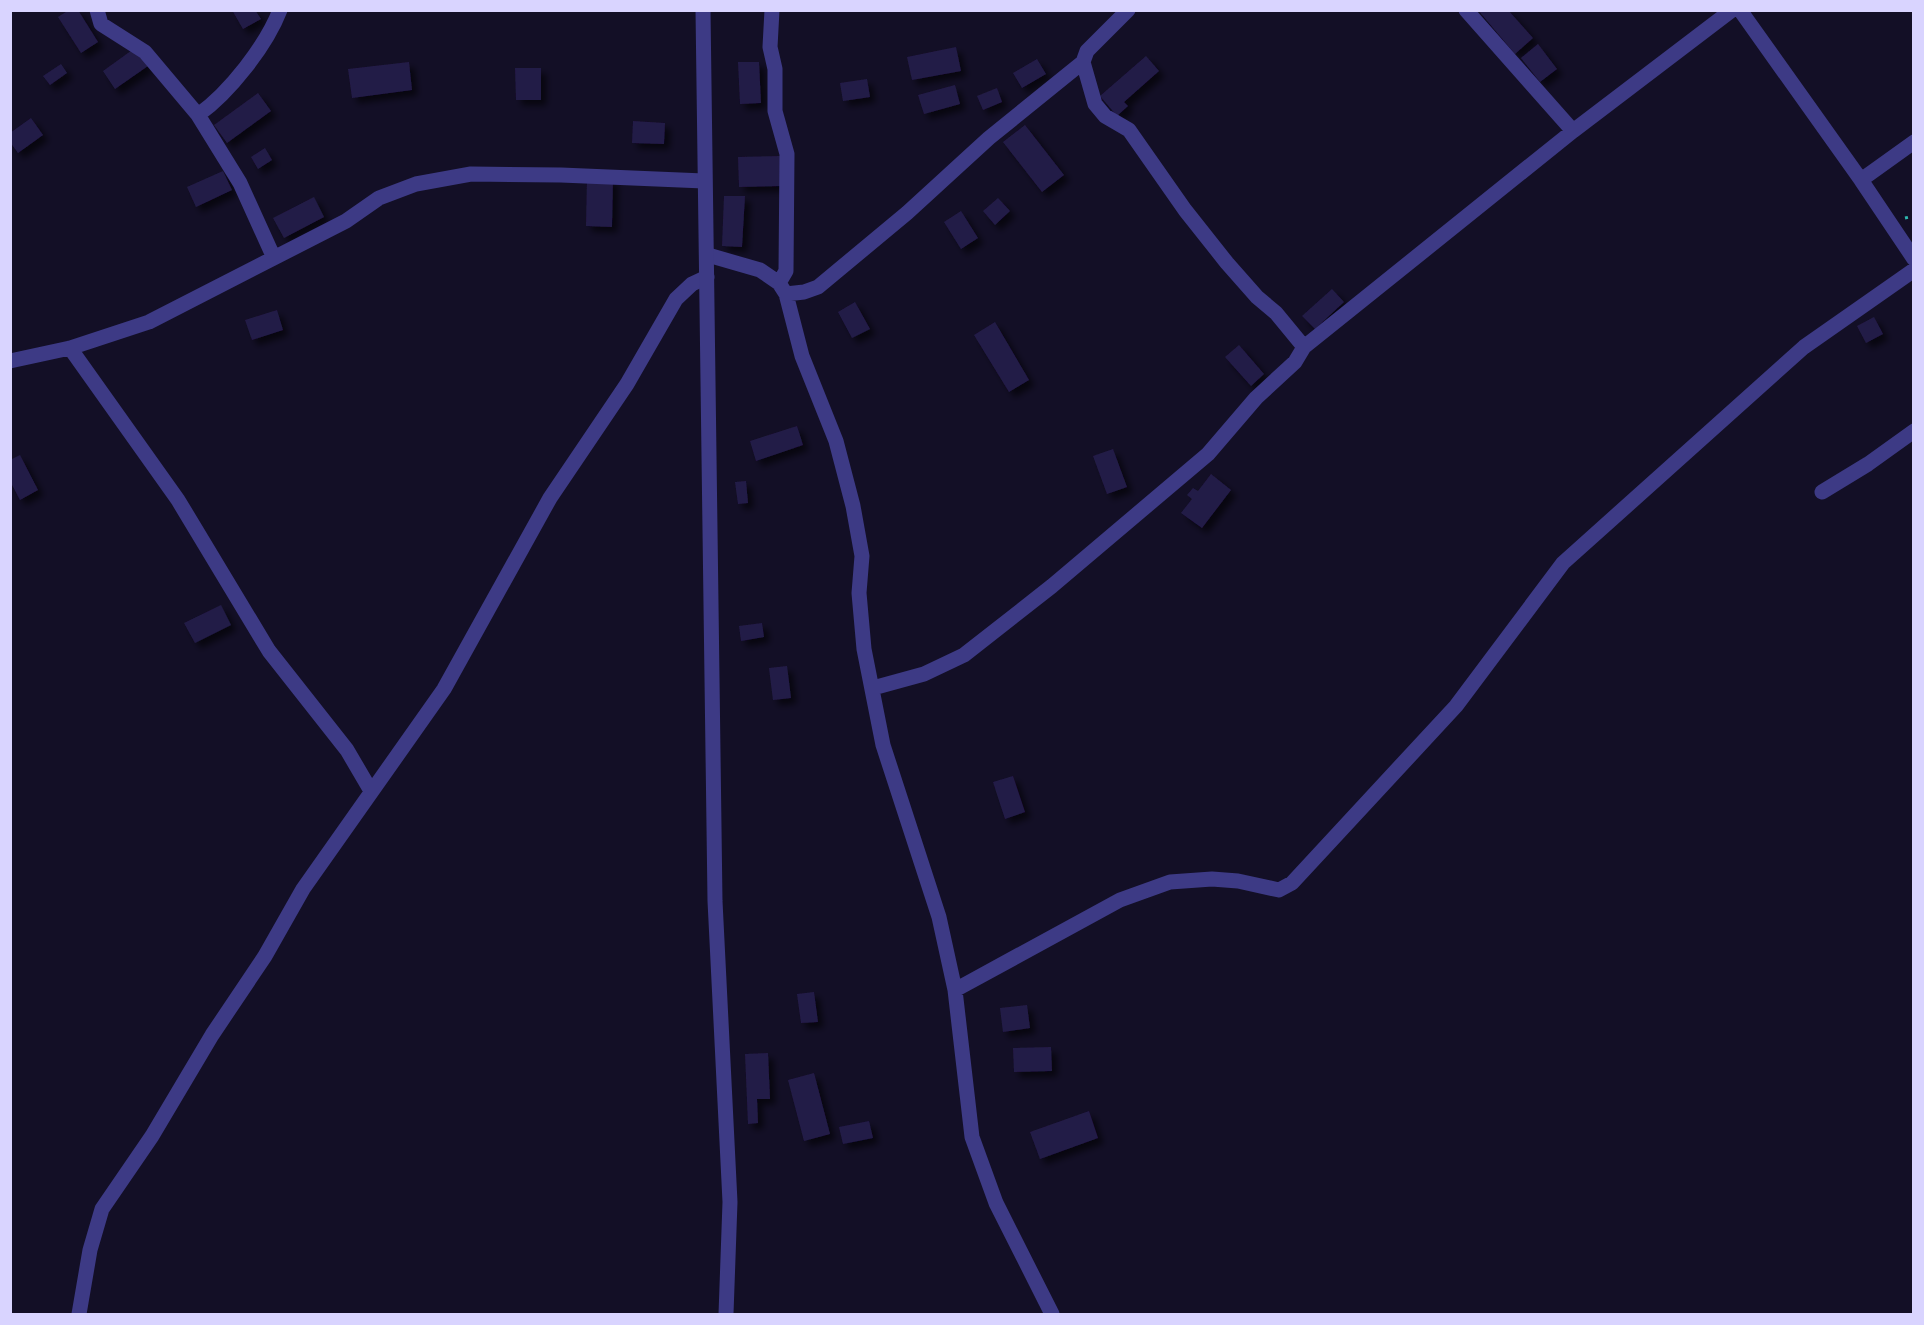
<svg xmlns="http://www.w3.org/2000/svg" width="1924" height="1325" font-family="Ubuntu,sans-serif">
	<defs>
		<filter id="shadow"><feDropShadow dx="5.5" dy="5.5" stdDeviation="3" flood-color="#0009"/></filter>
	</defs>
	<rect width="100%" height="100%" fill="#130f26"/>
	<path fill="#241b47" filter="url(#shadow)" d="M 69,10 L 78,10 L 98,42 L 81,53 L 58,17 Z
		M 232,10 L 255,10 L 261,19 L 243,29 Z
		M 1478,10 L 1508,10 L 1533,38 L 1515,54 Z
		M 1538,44 L 1557,69 L 1540,82 L 1521,58 Z
		M 956,47 L 961,71 L 912,80 L 907,57 Z
		M 135,48 L 148,66 L 115,89 L 103,71 Z
		M 1146,56 L 1159,71 L 1124,102 L 1128,106 L 1117,116 L 1100,96 Z
		M 1037,59 L 1046,74 L 1022,88 L 1013,73 Z
		M 409,62 L 412,90 L 352,98 L 348,69 Z
		M 738,62 L 759,62 L 761,103 L 740,104 Z
		M 61,64 L 67,73 L 50,85 L 43,76 Z
		M 515,68 L 541,68 L 541,100 L 516,100 Z
		M 867,79 L 870,97 L 843,101 L 840,83 Z
		M 955,85 L 960,104 L 924,114 L 918,95 Z
		M 997,88 L 1002,102 L 983,110 L 977,96 Z
		M 258,93 L 271,111 L 227,143 L 214,125 Z
		M 31,118 L 43,135 L 18,153 L 10,142 L 10,133 Z
		M 633,121 L 665,123 L 664,144 L 632,143 Z
		M 1025,125 L 1064,175 L 1042,192 L 1003,142 Z
		M 265,148 L 272,160 L 258,169 L 251,157 Z
		M 781,156 L 782,186 L 739,187 L 738,157 Z
		M 223,171 L 232,190 L 196,207 L 187,187 Z
		M 587,178 L 613,179 L 612,227 L 586,226 Z
		M 724,196 L 745,196 L 742,247 L 722,246 Z
		M 314,197 L 324,217 L 284,238 L 273,218 Z
		M 998,198 L 1010,211 L 995,225 L 983,211 Z
		M 961,211 L 978,238 L 961,249 L 944,222 Z
		M 1332,289 L 1344,302 L 1315,329 L 1302,316 Z
		M 855,302 L 870,329 L 852,338 L 838,312 Z
		M 277,310 L 283,330 L 252,340 L 245,320 Z
		M 1874,317 L 1883,334 L 1866,343 L 1857,326 Z
		M 995,322 L 1029,380 L 1009,392 L 974,335 Z
		M 1239,345 L 1264,374 L 1251,386 L 1225,357 Z
		M 797,426 L 803,445 L 756,461 L 750,441 Z
		M 1113,449 L 1127,487 L 1107,494 L 1093,456 Z
		M 20,455 L 38,490 L 20,500 L 10,481 L 10,460 Z
		M 1211,474 L 1231,490 L 1202,528 L 1181,513 L 1192,499 L 1187,495 L 1193,488 L 1198,491 Z
		M 746,481 L 748,503 L 738,504 L 735,482 Z
		M 221,605 L 231,625 L 195,643 L 184,623 Z
		M 762,623 L 764,637 L 741,641 L 739,626 Z
		M 787,666 L 791,698 L 773,700 L 769,668 Z
		M 1013,776 L 1025,812 L 1005,819 L 993,782 Z
		M 814,992 L 818,1022 L 801,1023 L 797,994 Z
		M 1027,1005 L 1030,1028 L 1003,1032 L 1000,1008 Z
		M 1051,1047 L 1052,1071 L 1014,1072 L 1013,1048 Z
		M 768,1053 L 770,1099 L 757,1099 L 758,1123 L 748,1124 L 745,1054 Z
		M 814,1073 L 830,1134 L 804,1141 L 788,1080 Z
		M 1089,1111 L 1098,1138 L 1040,1159 L 1030,1132 Z
		M 869,1121 L 873,1138 L 843,1144 L 839,1127 Z"/>
	<g fill="none" stroke-linecap="round" stroke-linejoin="round">
		<path stroke="#2fb8b0" stroke-width="3" stroke-dasharray="3 4.5" stroke-linecap="butt" d="M 1905,218 L 1914,216"/>
		<path stroke="#3d3a85" stroke-width="15" d="M 97,10 L 101,24 L 145,52 L 198,115 L 240,183 L 274,258
			M 772,10 L 770,47 L 775,69 L 775,111 L 787,154 L 786,271 L 779,283
			M 1466,10 L 1573,131
			M 1740,10 L 1861,180 L 1914,259
			M 198,115 C 229,93 266,46 280,10
			M 1861,180 L 1914,142
			M 708,255 L 760,270 L 779,283 L 786,294 L 802,356 L 836,441 L 853,506 L 862,556 L 859,593 L 864,649 L 883,745 L 939,917 L 955,990 L 972,1137 L 996,1203 L 1052,1314
			M 786,294 L 804,292 L 818,287 L 907,213 L 989,138 L 1083,62
			M 1304,347 L 1573,131 L 1732,10
			M 70,348 L 178,500 L 269,651 L 347,750 L 371,791
			M 10,361 L 70,348 L 149,322 L 346,221 L 379,198 L 416,184 L 471,174 L 561,175 L 704,181
			M 1822,492 L 1868,464 L 1914,431
			M 873,688 L 924,674 L 964,655 L 1052,586 L 1208,454 L 1256,398 L 1295,362 L 1304,347 L 1276,313 L 1257,297 L 1227,263 L 1185,210 L 1129,130 L 1105,116 L 1095,104 L 1083,62 L 1087,51 L 1128,10
			M 955,990 L 1120,900 L 1170,882 L 1212,879 L 1238,881 L 1279,890 L 1292,883 L 1456,706 L 1563,563 L 1804,347 L 1914,270
			M 79,1314 L 90,1250 L 102,1209 L 152,1136 L 212,1035 L 265,956 L 303,889 L 444,689 L 550,498 L 627,384 L 676,299 L 692,284 L 707,277"/>
		<path stroke="#3d3a85" stroke-width="15" d="M 703,10 L 715,901 L 730,1202 L 726,1314"/>
	</g>
	<rect width="1924" height="1325" fill="none" stroke="#d9d4ff" stroke-width="24"/>
</svg>
